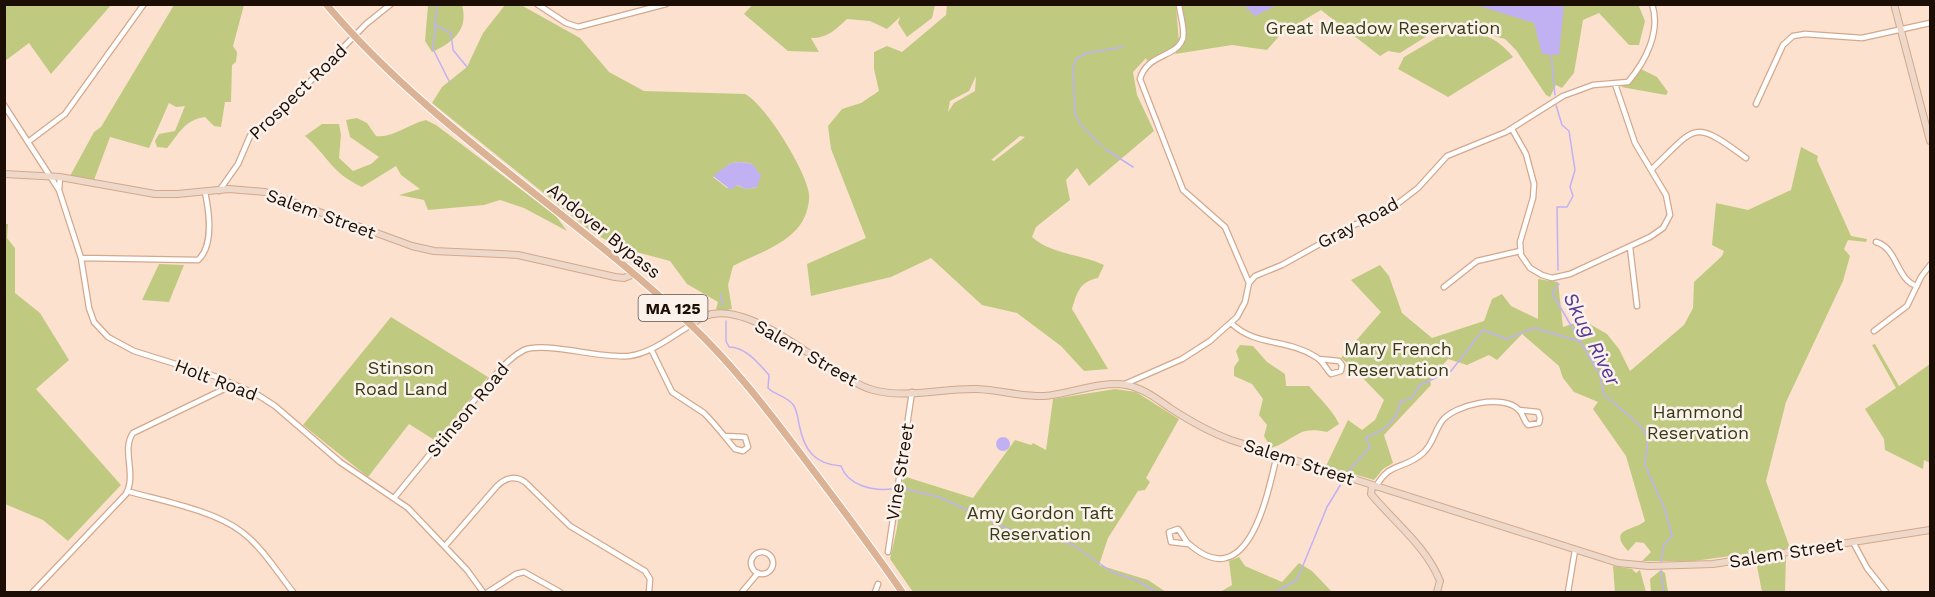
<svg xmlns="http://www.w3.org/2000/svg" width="1935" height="597" font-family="'Work Sans',sans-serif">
	<rect width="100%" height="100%" fill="#fce1cf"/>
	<path fill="#bfca80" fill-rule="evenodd" d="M 5,4 L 111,4 L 111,5 L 51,74 L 29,43 L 5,61 Z
		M 753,4 L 935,4 L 935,5 L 932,18 L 907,37 L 898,23 L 900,17 L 887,29 L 870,21 L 847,19 C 835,30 828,38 811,38 L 819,52 L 788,51 L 744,14 Z
		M 1638,4 L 1645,21 L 1639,45 L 1629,45 L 1599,13 L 1583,20 L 1574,73 L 1562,88 L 1556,85 L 1550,97 L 1546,95 L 1516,50 L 1505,39 L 1455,26 L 1435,31 L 1400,53 L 1388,51 L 1380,56 L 1321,10 L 1282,33 L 1267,50 L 1232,45 L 1175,54 L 1186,40 L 1182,5 Z
		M 174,5 L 244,5 L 233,46 L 237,52 L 236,62 L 232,65 L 231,102 L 225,102 L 221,127 L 214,126 L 205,117 C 184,120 179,134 167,148 L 157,147 L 155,141 L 159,134 L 175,131 L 185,106 L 176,107 L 169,103 L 149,148 L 110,137 L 94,180 L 70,176 L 94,132 L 101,127 Z
		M 428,5 L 462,5 C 469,30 452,43 432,52 L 425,41 Z
		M 505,5 L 521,5 L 580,38 L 609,72 L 644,91 L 745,94 C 766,105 806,171 809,194 C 810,203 806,217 800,225 C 786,245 754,255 733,266 L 728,285 L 732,309 L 722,311 L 716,309 L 718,302 L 687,284 L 670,261 L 621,248 L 593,233 L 432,103 L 442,87 L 467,67 L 483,33 ZM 743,162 L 752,164 L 757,187 L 746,189 L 736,185 L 727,188 L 713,177 L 731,163 Z
		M 947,5 L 1176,5 L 1179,42 L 1172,49 L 1147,61 L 1146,58 L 1133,72 L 1137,95 L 1154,131 L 1089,186 L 1077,168 L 1066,180 L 1070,200 L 1036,227 L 1032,237 C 1051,254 1080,254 1104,265 L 1098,278 C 1079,282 1077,293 1072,309 L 1108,369 L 1084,371 L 1061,346 L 1017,313 L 982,305 L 931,258 L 891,277 L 811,296 L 807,264 L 866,238 L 831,149 L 828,126 L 842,109 L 861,103 L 879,91 L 874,69 L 874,52 L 887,46 L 902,52 L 946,15 ZM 976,76 L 975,91 L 954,103 L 948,112 L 950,101 L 969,91 ZM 1020,136 L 1025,137 L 994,161 L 991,160 Z
		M 1458,32 C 1480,30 1499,39 1513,57 L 1448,97 L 1398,69 L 1404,57 L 1438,37 Z
		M 1641,69 L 1657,77 L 1668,92 L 1666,95 L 1621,87 L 1633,81 Z
		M 357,118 L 367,123 L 376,136 C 393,138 409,124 426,120 L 436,125 L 535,200 L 556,216 L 567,231 L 524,208 L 500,200 L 484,205 L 428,210 L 424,200 L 399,195 L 420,189 L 401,175 L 396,166 L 362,187 C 330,172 329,157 305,136 L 322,124 L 339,124 L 341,135 L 339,158 L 353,171 L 371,164 L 379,157 L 350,137 L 346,120 Z
		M 1801,147 L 1818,156 L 1817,160 L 1851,236 L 1867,239 L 1866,242 L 1848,240 L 1844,249 L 1850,256 L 1843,281 L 1786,402 L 1766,481 L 1790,548 L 1694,561 L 1642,561 L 1651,552 L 1644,543 L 1636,542 L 1628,551 C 1607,528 1634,531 1645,521 L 1626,456 L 1593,409 L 1598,402 L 1574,392 L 1563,378 L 1559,366 L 1522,334 L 1497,360 L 1489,355 L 1467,365 L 1448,359 L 1430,380 L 1431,385 L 1384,435 L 1393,463 L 1383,469 L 1374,480 L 1326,466 L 1348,420 L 1362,430 L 1375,420 L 1384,400 L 1356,371 L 1347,370 L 1346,362 L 1341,358 L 1381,312 L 1351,280 L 1380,265 L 1389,276 L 1402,313 L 1432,338 L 1484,321 L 1492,299 L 1502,294 L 1511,306 L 1538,319 L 1538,279 L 1558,282 L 1563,327 L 1578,322 L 1588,323 L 1607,334 L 1619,349 L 1630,371 L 1684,325 L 1693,308 L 1694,282 L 1722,256 L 1724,251 L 1712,245 L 1716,203 L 1748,210 L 1791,190 Z
		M 5,224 L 8,224 L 7,238 L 15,248 L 15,293 L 40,313 L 69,360 L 36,389 L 121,485 L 68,541 L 43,520 L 5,504 Z
		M 159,264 L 184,265 L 169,302 L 142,300 Z
		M 391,317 L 488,377 L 436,441 L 409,424 L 368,477 L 303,425 Z
		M 1875,344 L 1899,386 L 1930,364 L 1930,463 L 1924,460 L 1923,469 L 1885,450 L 1884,439 L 1865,409 L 1896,388 L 1872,345 Z
		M 1240,345 L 1253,346 L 1267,362 L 1285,374 L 1286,386 L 1309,386 C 1319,398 1332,409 1339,424 L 1327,432 C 1297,425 1296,440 1271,448 L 1264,436 L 1267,425 L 1259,415 L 1263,399 L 1252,384 L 1234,376 L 1234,367 L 1239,360 L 1236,351 Z
		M 1115,389 L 1136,392 L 1179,419 L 1146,478 L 1150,482 L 1145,490 L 1138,491 L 1108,538 L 1099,565 L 1148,580 L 1166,592 L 913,592 L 890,559 L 897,528 L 903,476 L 973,498 L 1015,440 L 1031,445 L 1033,443 L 1046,450 L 1053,399 Z
		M 1239,557 L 1245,566 L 1282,582 L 1299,563 L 1312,571 L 1332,592 L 1220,592 L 1232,585 L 1229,561 Z
		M 1786,557 L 1785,592 L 1762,592 L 1756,561 Z
		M 1613,566 L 1632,569 L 1636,573 L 1640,570 L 1646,592 L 1615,592 Z
		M 1661,570 L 1665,573 L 1668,592 L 1651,592 L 1650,579 Z"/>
	<path fill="#c1b1f3" d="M 1244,5 L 1277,5 L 1255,16 Z
		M 1476,5 L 1564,5 L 1559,55 L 1542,54 L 1534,23 Z
		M 742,162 L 752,164 L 761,175 L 757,187 L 746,189 L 737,185 L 731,190 L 713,176 L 731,163 Z
		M996 444a7 7 0 1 1 14 0a7 7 0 1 1-14 0Z"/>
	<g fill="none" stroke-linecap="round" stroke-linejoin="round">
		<path stroke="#c1b1f3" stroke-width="1.5" d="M 437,4 L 433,49 L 449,81
			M 435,25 L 451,33 L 453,50 L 467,67
			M 1551,53 L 1555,95
			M 1556,105 L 1562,125 L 1569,131 L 1575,170 L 1570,187 L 1573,196 L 1567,207 L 1557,207 L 1558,270
			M 1102,146 L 1080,124 L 1075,114 L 1073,69 L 1076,59 L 1087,53 L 1123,47
			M 1105,149 L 1133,167
			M 1559,284 L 1552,293 L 1600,375 L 1604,395 L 1638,423 L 1648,437 L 1645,465 L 1665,510 L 1672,536 L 1663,546 L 1661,562
			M 721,294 L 723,305
			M 726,321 L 726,341 L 729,347 C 746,347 759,364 769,375 L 768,388 C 776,396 788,396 794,406 C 797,411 798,419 799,424 C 804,450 814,464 841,466 C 848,486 873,491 892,489
			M 1349,470 L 1370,447 L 1366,437 C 1385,431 1397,421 1401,401 L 1411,399 L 1420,385 L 1451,371 L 1483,330 L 1507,339 L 1534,328 L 1579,341
			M 902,488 L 939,497 L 1017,533 L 1031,530 L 1073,545 L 1112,572 L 1138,581 L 1156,592
			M 1661,570 L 1663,592
			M 1275,592 L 1297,580 L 1327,507 L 1341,484"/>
		<defs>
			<path id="street" d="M 537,4 L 566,23 L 578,27 L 666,4
				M 1179,4 C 1180,15 1185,28 1183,38 C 1177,58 1147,53 1140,79 L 1183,190 L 1225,227 L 1249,283
				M 1756,104 L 1783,45 L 1793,36 L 1805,34 L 1862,38 L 1930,23
				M 4,105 L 59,190
				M 1512,129 L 1526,154 L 1534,184 L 1533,198 L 1520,242 L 1521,255 L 1530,268 L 1542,275 L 1552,278 L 1570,274 L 1650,237 L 1663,228 L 1670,215 L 1666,195 L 1635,143 L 1615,84
				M 28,142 L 65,114 L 144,4
				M 1652,169 C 1697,126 1692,118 1746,158
				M 60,177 L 59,190 L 81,258 L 89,308 L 94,322 L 108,337 L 134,351 L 217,377 L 258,395 L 275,406 L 340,462 L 408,508 L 467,570 L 483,592
				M 219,191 L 238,164 L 250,136 L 289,103 L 366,24 L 391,4
				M 1876,242 C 1898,248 1896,280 1917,286
				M 1630,247 L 1637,306
				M 81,258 L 198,260 C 214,246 209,211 205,192
				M 1444,287 L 1477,261 L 1520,251
				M 1231,323 C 1256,347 1286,338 1316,357 C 1323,361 1326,369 1331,374 L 1341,371 L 1342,365 L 1339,361 L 1319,359
				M 1874,331 L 1907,306 L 1921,277 L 1930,265
				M 651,349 L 672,392 L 704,413 C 715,424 725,437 735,449 L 743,451 L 748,447 L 745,437 L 725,436
				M 1125,384 L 1182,359 L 1210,341 L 1237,317 L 1245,302 L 1249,283 L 1255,276 L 1282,265 L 1354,225 L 1388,211 L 1418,188 L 1447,156 L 1506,132 L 1563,96 L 1593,85 L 1628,82 C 1646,61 1661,31 1652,4
				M 1376,487 C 1389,461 1405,470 1423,453 C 1433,444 1434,432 1442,421 C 1454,405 1503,393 1519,410 C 1523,414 1524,421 1528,425 L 1539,423 L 1540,418 L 1538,412 L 1519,410
				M 127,491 C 162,501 213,510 242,532 C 262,547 277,572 293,592
				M 394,498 L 490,381 C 500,370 510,357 524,350 C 544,341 601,359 629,356 C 652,353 672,336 691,325
				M 1853,542 L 1867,568 L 1886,592
				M 1188,544 L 1171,542 L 1169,532 L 1178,529 C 1183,534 1184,540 1189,544 C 1249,597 1268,492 1277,455
				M 445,546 L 497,486 C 505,478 515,475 525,482 L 570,526 L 645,571 L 650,579 L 649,592
				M 888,552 L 912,392
				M751 563a11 11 0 1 1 22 0a11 11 0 1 1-22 0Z
				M 33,592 L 126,494 C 137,474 121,450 133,433 L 222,390 L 230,383
				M 488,592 L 516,574 L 524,572 L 560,592
				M 742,592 L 758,573
				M 875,592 L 878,584
				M 1568,592 L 1575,550"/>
			<path id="secondary" d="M 1894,4 L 1930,141
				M 4,174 L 60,177 L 155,194 L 177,194 L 229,189 L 265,192 L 412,246 L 434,251 L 518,255 L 615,277 L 624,278 L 634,274
				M 691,325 C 737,280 826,377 873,390 C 906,399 943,388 977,389 C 1000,390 1022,397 1045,396 C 1069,394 1104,380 1126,385 C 1143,388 1157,399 1170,408 C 1190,421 1209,432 1231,440 L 1618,563 L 1649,566 L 1713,564 L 1930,530
				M 1372,486 L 1371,494 C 1394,522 1426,546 1440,581 L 1437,592"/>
			<path id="primary" d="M 326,4 C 430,128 575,214 691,325 C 732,364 766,408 800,453 C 835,499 870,545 902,592"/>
		</defs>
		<use href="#street" stroke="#d3a88c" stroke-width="7"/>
		<use href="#secondary" stroke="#d3a88c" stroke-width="8"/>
		<use href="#primary" stroke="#fff" stroke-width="9"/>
		<use href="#street" stroke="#fff" stroke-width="4.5"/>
		<use href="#secondary" stroke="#edd8c9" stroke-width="6"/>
		<use href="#primary" stroke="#dcb294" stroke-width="7"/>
	</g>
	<g text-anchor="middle" stroke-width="5" stroke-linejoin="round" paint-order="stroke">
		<rect fill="#fbf2ec" stroke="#60524a" stroke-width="1.5" x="638.5" y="295" width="69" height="26" rx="4.5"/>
		<g font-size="16" font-weight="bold" fill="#1d0e05">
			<text x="673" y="314">MA 125</text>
		</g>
		<g font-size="18" fill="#363b14" stroke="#fbf2ec">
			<text x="1383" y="34">Great Meadow Reservation</text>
			<text x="1398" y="355">Mary French<tspan x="1398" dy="21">Reservation</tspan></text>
			<text x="401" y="374">Stinson<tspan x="401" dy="21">Road Land</tspan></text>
			<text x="1698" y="418">Hammond<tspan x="1698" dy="21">Reservation</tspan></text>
			<text x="1040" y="519">Amy Gordon Taft<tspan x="1040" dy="21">Reservation</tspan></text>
		</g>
		<g font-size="18" fill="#1d0e05" stroke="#fbf2ec">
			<text transform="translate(298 92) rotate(-44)" y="6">Prospect Road</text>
			<text transform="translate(321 214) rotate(20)" y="6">Salem Street</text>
			<text transform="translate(1358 223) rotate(-28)" y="6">Gray Road</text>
			<text transform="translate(604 231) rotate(39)" y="6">Andover Bypass</text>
			<text transform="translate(806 353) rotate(30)" y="6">Salem Street</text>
			<text transform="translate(216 380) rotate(21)" y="6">Holt Road</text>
			<text transform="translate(468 410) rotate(-50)" y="6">Stinson Road</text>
			<text transform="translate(1299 462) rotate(18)" y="6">Salem Street</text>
			<text transform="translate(900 472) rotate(-81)" y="6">Vine Street</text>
			<text transform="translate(1786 553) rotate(-9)" y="6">Salem Street</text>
		</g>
		<g font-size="20" font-style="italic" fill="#583895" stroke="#fbf2ec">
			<text transform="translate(1592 339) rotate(63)" y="7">Skug River</text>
		</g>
	</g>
	<rect width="1935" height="597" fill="none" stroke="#1d0e05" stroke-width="12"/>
</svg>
